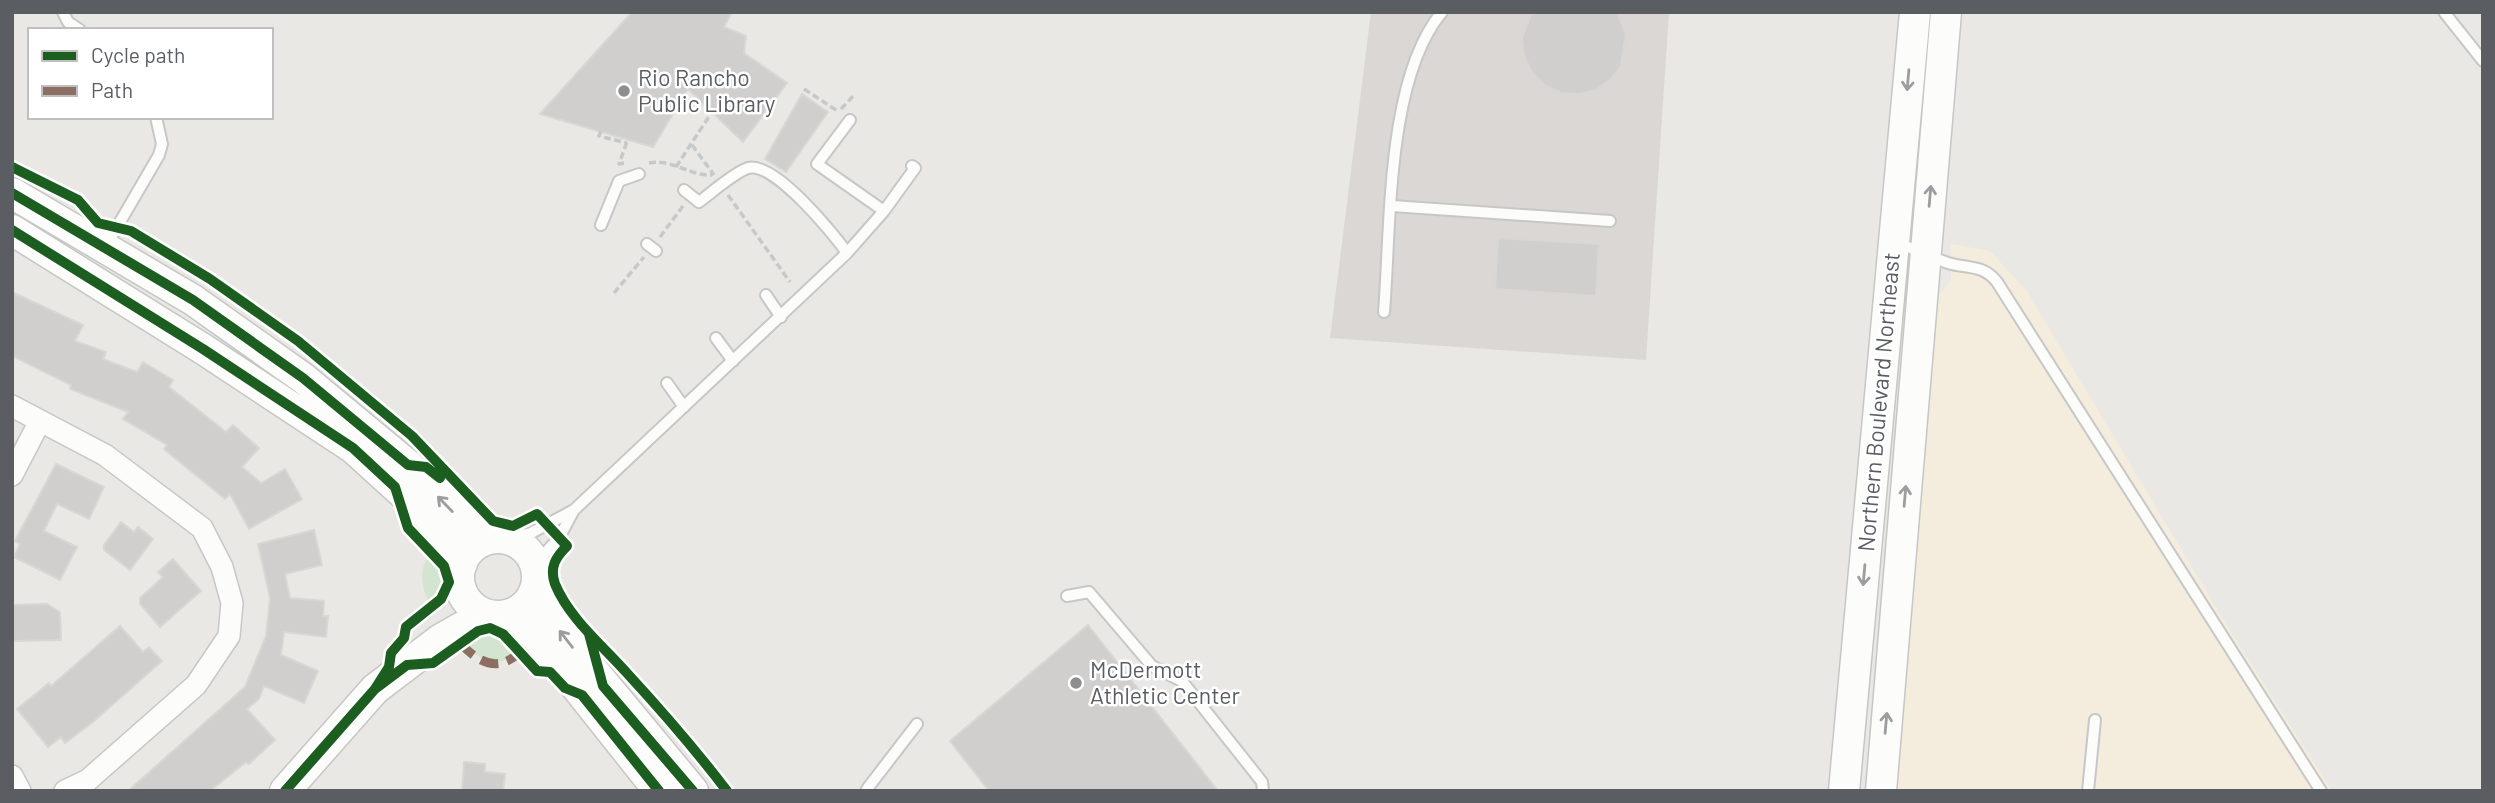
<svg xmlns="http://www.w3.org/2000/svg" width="2495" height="803" font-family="Barlow,sans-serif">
	<rect width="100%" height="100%" fill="#eae8e4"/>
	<path fill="#f4eddd" d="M 1951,244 L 1990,251 L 2026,290 L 2229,629 L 2332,791 L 1890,791 L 1932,304 L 1951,280 Z"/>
	<path fill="#dad7d4" d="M 1371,12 L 1669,12 L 1646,360 L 1330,338 Z"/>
	<path fill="#d3e5d0" d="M 429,555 C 445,572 453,589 432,606 C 421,592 418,570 429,555 Z
		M 495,633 L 516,653 C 496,670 480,660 463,644 L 481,635 Z"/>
	<path fill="#d1cfcd" stroke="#d9d7d3" stroke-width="2" d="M 632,12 L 732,12 L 724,27 L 746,36 L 744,53 L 787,83 L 743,142 L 688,89 L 653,147 L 540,114 Z
		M 1532,12 L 1617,12 L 1626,34 L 1621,66 L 1611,79 L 1596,90 L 1579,94 L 1561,93 L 1544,85 L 1532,72 L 1524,56 L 1522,38 Z
		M 802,94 L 828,112 L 786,172 L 765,159 Z
		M 1498,238 L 1599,244 L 1596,296 L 1495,289 Z
		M 12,292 L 83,325 L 75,341 L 106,352 L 103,359 L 137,372 L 143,362 L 173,380 L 169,387 L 226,432 L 233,425 L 259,448 L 242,467 L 261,483 L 285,469 L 302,499 L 249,529 L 230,494 L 225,499 L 164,449 L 167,445 L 123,419 L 128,412 L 70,389 L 71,385 L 12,356 Z
		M 56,464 L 104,487 L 89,519 L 57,504 L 44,531 L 77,547 L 60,580 L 14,557 L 20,544 L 15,541 Z
		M 121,522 L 134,532 L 138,527 L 153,539 L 130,570 L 104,550 L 104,545 Z
		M 314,530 L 322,565 L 285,574 L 290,598 L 324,601 L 323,616 L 328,616 L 326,637 L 284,632 L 281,655 L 318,671 L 304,703 L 264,686 L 259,699 L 247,709 L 275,740 L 249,764 L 246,762 L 210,791 L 128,791 L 245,687 L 266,636 L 270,598 L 258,544 Z
		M 173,559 L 201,591 L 160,627 L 140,604 L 140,598 L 163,577 L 158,572 Z
		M 47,604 L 60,612 L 61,640 L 12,641 L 12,605 Z
		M 1088,625 L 1218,791 L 989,791 L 950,741 Z
		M 120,626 L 143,652 L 149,647 L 162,661 L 93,722 L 65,743 L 61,737 L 48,747 L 17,709 L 49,683 L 51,686 Z
		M 464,762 L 485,764 L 485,772 L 505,774 L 503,791 L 462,791 Z"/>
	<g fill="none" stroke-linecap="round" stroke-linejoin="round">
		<defs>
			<path id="lane" d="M 63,12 L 68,22 L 80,30
				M 2444,12 L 2483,61
				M 850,120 L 817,164 L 884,211
				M 684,190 L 699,202 C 711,193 735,172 748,168 C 774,161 833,233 847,253
				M 1392,206 L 1610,221
				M 601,225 L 619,181 L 639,174
				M 1896,243 C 1914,248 1930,257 1948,263 C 1968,269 1983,264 1997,282 L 2321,791
				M 647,244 L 656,251
				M 106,246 L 159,155 L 162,144 L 156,117
				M 766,295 L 781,317
				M 1384,312 C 1391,226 1386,79 1442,12
				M 716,338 L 733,361
				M 667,383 L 684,407
				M 507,539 L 531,533 L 574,510 L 847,253 L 884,211 L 915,168 L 912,166
				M 535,564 L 559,538 L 574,510
				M 1067,596 L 1089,592 L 1152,666 L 1182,681 L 1262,782 L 1263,791
				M 867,789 L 917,724
				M 2088,791 L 2095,720"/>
			<path id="street" d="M 12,406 L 105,455 L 202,528 L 222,567 L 232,603 L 229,636 L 196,685 L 88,780 L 65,791
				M 12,475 L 40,421
				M 12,776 L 20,791"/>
			<path id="secondary" d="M 12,193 L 193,300 L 303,378 L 408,465 L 483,541
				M 12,230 L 203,349 L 353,448 L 428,516 L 453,544 L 462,564
				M459 577a39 39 0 1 1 78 0a39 39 0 1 1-78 0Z
				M 536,589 L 553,622 L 693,791
				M 509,615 L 536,636 L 659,791
				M 285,791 L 375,689 L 441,639 L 485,614
				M 1844,791 L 1915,12
				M 1881,791 L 1946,12"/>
		</defs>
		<use href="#lane" stroke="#c6c7c6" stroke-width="14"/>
		<use href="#street" stroke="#c6c7c6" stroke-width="24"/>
		<use href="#secondary" stroke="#c6c6c6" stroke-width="33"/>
		<path stroke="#c5c9c7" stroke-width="3.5" stroke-dasharray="7 3.5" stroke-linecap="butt" d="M 804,89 L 839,112
			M 841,109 L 855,94
			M 601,131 L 599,136 L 627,143
			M 692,145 L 714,175
			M 624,163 L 619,164 L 628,139
			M 649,163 C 670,158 690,176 712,175
			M 676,167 L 712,112
			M 728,195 L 790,282
			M 660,237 L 683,206
			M 614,293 L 644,257"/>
		<use href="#lane" stroke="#fcfcfb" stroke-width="10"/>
		<use href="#street" stroke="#fcfcfb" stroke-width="21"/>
		<use href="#secondary" stroke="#fcfcfb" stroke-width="30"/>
		<path stroke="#8d6e63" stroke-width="9" stroke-dasharray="18 9" stroke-linecap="butt" d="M 460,643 C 478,662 497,673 519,653"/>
		<defs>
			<path id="cycleway" d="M 12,167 L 78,200 L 98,223 L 131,231 L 210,279 L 298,341 L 412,436 L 493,521 L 513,526 L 537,514 L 567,546 C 556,557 549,567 555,584 C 569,618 602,645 626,672 C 661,710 695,749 727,791
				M 12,193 L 193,300 L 303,378 L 408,465 L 426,467 L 440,478
				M 12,230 L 203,349 L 353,448 L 395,487 L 408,528 L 444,566 L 449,582 L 441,599 L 406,627 L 404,638 L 391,653 L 389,667 L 375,689
				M 589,634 L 603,686 L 693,791
				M 285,791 L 375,689 L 407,665 L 433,663 L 478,631 L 490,628 L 503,634 L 537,671 L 550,672 L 565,688 L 582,695 L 659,791"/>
		</defs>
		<use href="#cycleway" stroke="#fff" stroke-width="15"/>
		<use href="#cycleway" stroke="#1b5e20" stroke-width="10"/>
	</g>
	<defs><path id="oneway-shaft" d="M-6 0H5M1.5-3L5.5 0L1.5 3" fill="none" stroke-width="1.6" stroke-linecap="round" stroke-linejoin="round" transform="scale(1.75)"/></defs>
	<g stroke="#9b9d9f">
		<use href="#oneway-shaft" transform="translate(1908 80) rotate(95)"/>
		<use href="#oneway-shaft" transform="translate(1930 196) rotate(-85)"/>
		<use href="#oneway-shaft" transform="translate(1905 496) rotate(-85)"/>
		<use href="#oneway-shaft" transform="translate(445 504) rotate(-134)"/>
		<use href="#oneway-shaft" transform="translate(1864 575) rotate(95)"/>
		<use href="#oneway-shaft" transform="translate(566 639) rotate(-128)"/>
		<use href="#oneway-shaft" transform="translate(1886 723) rotate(-85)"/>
	</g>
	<g fill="#8c8e90" stroke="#fff" stroke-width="2.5">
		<circle cx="624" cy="91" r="7"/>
		<circle cx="1076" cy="683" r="7"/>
	</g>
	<g text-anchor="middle" stroke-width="5" stroke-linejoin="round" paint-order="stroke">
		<g font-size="23" fill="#5a5e62" stroke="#fff" text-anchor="start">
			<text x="638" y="86">Rio Rancho<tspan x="638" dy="26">Public Library</tspan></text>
			<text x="1090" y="678">McDermott<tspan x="1090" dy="26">Athletic Center</tspan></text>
		</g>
		<g font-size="23" fill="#5a5e62" stroke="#fff">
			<text transform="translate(1879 402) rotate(-85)" y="8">Northern Boulevard Northeast</text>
		</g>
	</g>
	<rect width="2495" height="803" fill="none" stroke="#5a5e62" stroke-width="28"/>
	<rect x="28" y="28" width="245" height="91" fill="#ffffff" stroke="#bdbfc0" stroke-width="2"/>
	<rect x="42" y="51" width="35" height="10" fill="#1b5e20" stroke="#bdbfc0" stroke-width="2"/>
	<text x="91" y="63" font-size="21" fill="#5a5e62">Cycle path</text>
	<rect x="42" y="86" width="35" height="10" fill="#8d6e63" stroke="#bdbfc0" stroke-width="2"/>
	<text x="91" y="98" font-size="21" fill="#5a5e62">Path</text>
</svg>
